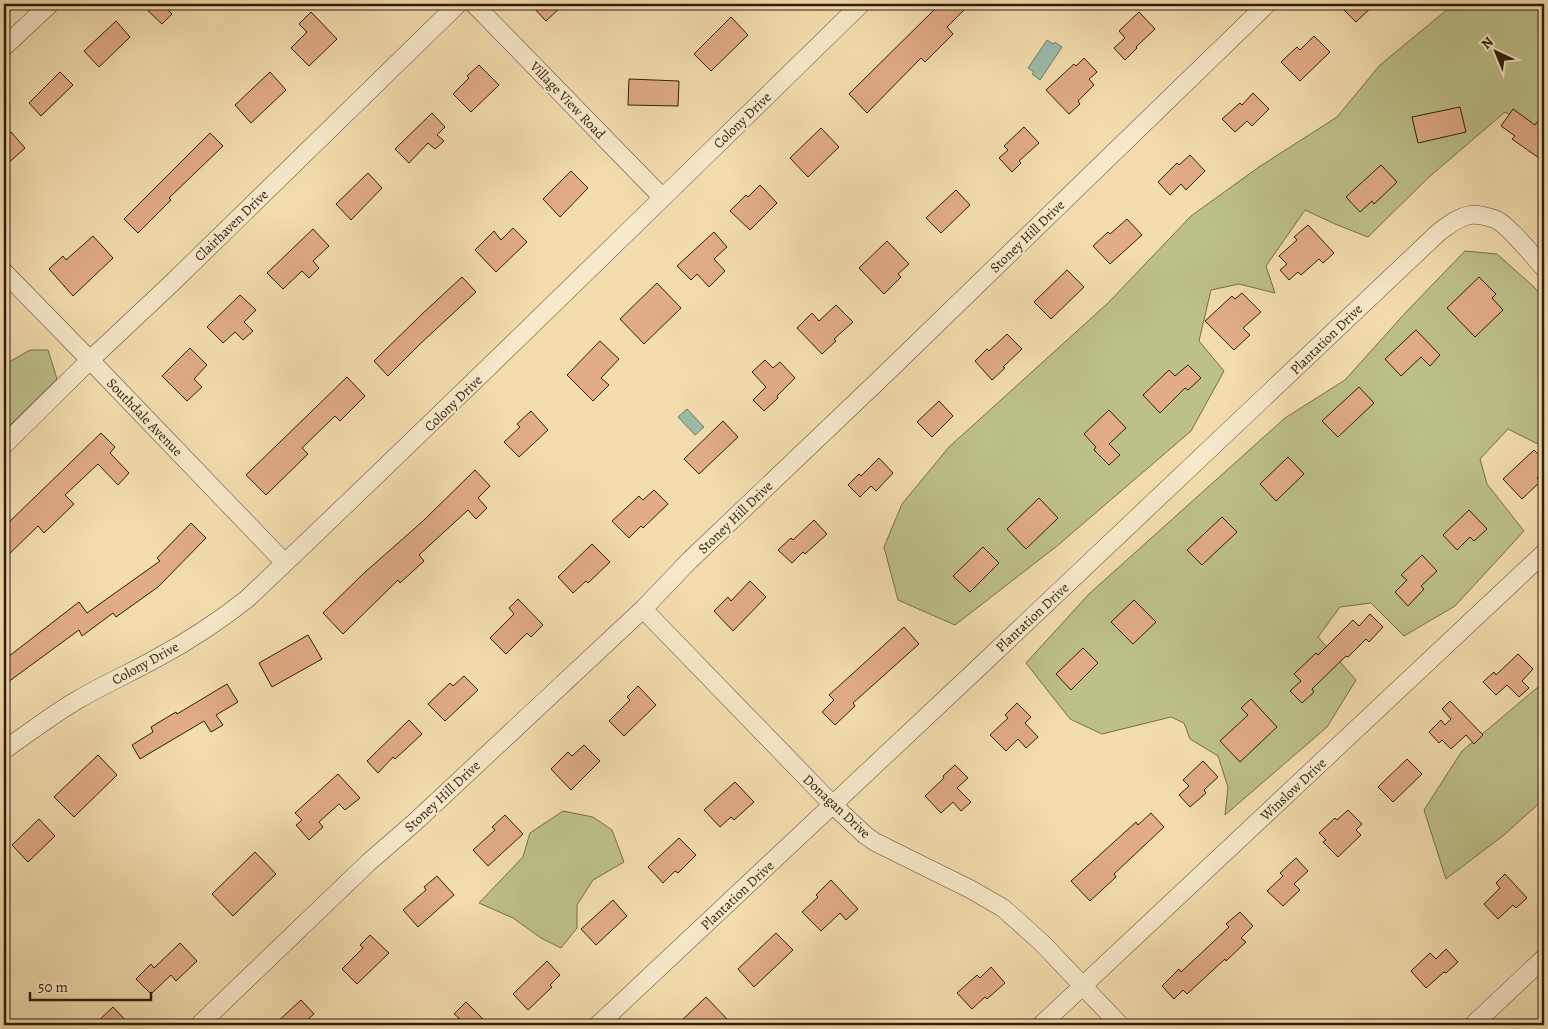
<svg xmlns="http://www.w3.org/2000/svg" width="1548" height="1029" font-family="Alegreya,serif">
	<rect width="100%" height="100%" fill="#f3ddae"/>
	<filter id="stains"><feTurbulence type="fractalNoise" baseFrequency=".004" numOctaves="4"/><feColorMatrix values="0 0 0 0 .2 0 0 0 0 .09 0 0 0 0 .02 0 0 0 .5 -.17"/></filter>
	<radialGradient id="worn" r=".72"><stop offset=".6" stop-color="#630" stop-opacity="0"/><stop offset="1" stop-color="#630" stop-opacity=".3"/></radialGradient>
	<path fill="#bdc089" stroke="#766e4a" d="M 1454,4 L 1544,4 L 1544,135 L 1505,112 L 1429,177 L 1368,237 L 1335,224 L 1305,210 L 1266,266 L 1275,293 L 1239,284 L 1211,290 L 1199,341 L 1224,371 L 1191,431 L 1057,546 L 955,625 L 898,600 L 884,547 L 902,504 L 949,447 L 1108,303 L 1191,216 L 1259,167 L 1337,117 L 1380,65 Z
		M 1465,251 L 1497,254 L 1533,286 L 1544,298 L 1544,447 L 1508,429 L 1480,459 L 1487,484 L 1524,531 L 1455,606 L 1404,636 L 1371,603 L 1340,607 L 1318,637 L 1356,680 L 1327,727 L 1225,815 L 1228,787 L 1218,756 L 1190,739 L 1184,723 L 1171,717 L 1102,734 L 1070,719 L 1026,663 L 1089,594 L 1285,418 L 1345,380 L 1407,311 Z
		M 30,350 L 48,350 L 57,379 L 4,431 L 4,365 Z
		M 1544,682 L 1544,799 L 1504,835 L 1446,879 L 1424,810 L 1462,751 Z
		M 563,811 L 593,817 L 612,830 L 624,862 L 593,880 L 577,905 L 577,928 L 561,948 L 541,938 L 513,918 L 479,903 L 523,857 L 530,833 Z"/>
	<path fill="#9bbcaa" stroke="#6f7c6a" d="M 1047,40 L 1053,44 L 1055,42 L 1062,47 L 1040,80 L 1032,74 L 1034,72 L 1028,68 Z
		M 687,409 L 704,427 L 695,435 L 678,417 Z"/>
	<path fill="#e1ac86" stroke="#2e1d0a" d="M 141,4 L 162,4 L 172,14 L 162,24 Z
		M 530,4 L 564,4 L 546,21 Z
		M 940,4 L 970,4 L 947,27 L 953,34 L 925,62 L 921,58 L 867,113 L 849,94 Z
		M 1338,4 L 1375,4 L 1356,22 Z
		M 311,12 L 337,39 L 309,66 L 291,48 L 307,32 L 299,24 Z
		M 1139,12 L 1155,29 L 1136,47 L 1137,48 L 1125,60 L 1114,48 L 1125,38 L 1119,31 Z
		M 731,17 L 748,35 L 711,71 L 694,54 Z
		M 116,21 L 130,37 L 99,67 L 84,51 Z
		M 1314,36 L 1330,52 L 1300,81 L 1281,62 L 1297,47 L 1300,50 Z
		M 1084,58 L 1097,72 L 1089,79 L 1094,85 L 1078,101 L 1080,104 L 1069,114 L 1046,90 L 1074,64 L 1076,66 Z
		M 479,65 L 499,85 L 471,112 L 453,94 L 469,78 L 467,76 Z
		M 60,72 L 73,85 L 41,116 L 29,103 Z
		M 270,72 L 286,90 L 251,123 L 235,105 Z
		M 629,79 L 679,81 L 678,106 L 628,105 Z
		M 1253,93 L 1269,109 L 1252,126 L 1247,121 L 1235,132 L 1222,119 L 1240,103 L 1242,105 Z
		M 1460,107 L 1466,132 L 1418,143 L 1412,117 Z
		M 1513,109 L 1535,125 L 1544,112 L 1544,150 L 1539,158 L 1512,139 L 1515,136 L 1501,126 Z
		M 432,113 L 445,127 L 437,135 L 444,141 L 435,149 L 428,143 L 409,163 L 395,149 Z
		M 1024,127 L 1039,143 L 1019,161 L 1021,163 L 1012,172 L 999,158 L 1008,150 L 1004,146 Z
		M 821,128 L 839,147 L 808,177 L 790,158 Z
		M 11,132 L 25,148 L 4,167 L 4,138 Z
		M 210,133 L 223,146 L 169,198 L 171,200 L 138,233 L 124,219 Z
		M 1190,155 L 1205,171 L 1186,190 L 1181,184 L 1170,195 L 1158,182 L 1177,163 L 1179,165 Z
		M 1381,165 L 1397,182 L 1374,204 L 1372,201 L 1360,212 L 1346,197 Z
		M 571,171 L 588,188 L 560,217 L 543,199 Z
		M 368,173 L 382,188 L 351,220 L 336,204 Z
		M 760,185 L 777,203 L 750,230 L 730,211 L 746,195 L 748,197 Z
		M 956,190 L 970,205 L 941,233 L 926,218 Z
		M 1127,219 L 1142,235 L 1110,264 L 1093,246 L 1108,232 L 1110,234 Z
		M 1308,225 L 1334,253 L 1323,263 L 1319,259 L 1301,275 L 1298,272 L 1289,280 L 1280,270 L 1287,264 L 1279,256 L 1297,240 L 1294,237 Z
		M 513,228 L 527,242 L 496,272 L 475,250 L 494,231 L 501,240 Z
		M 313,229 L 329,246 L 313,261 L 319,268 L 309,278 L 302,271 L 283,289 L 267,273 Z
		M 714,232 L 727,247 L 714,259 L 725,271 L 709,287 L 697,274 L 691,280 L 677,266 Z
		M 93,236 L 113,258 L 73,296 L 49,269 L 63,256 L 66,260 Z
		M 887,241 L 909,264 L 898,274 L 901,277 L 884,294 L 859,268 Z
		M 1067,270 L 1084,287 L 1051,319 L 1034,302 Z
		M 462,277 L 476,292 L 420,344 L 388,376 L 374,361 L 422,314 Z
		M 1479,277 L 1496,294 L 1492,298 L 1503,310 L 1475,337 L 1447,308 Z
		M 657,283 L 681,308 L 644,344 L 620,319 Z
		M 1242,293 L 1261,312 L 1243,328 L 1250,335 L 1234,350 L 1205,321 L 1232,296 L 1235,299 Z
		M 240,295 L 256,310 L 244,322 L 253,331 L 243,340 L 235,332 L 223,343 L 207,327 Z
		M 836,305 L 853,322 L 834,339 L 836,341 L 822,354 L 797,328 L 812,313 L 819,321 Z
		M 1416,330 L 1440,355 L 1430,366 L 1421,357 L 1401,376 L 1385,359 Z
		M 1007,334 L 1022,349 L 1003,367 L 1005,368 L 992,380 L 975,361 L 987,349 L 989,351 Z
		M 600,341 L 619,359 L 601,378 L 609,385 L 593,401 L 567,375 Z
		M 190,348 L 207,365 L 194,379 L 202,387 L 187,401 L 162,376 Z
		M 765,360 L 773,368 L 780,362 L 795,378 L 777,396 L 778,398 L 764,411 L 753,400 L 766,387 L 752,372 Z
		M 1188,365 L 1201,378 L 1188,390 L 1185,388 L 1160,413 L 1143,395 L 1169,370 L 1175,376 Z
		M 347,377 L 365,396 L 340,421 L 335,416 L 302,448 L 308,454 L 266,495 L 246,475 Z
		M 1359,387 L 1374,403 L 1338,437 L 1322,421 Z
		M 939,401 L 953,416 L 932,437 L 917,422 Z
		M 1109,410 L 1126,428 L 1109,444 L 1120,455 L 1109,465 L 1094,450 L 1096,447 L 1084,434 Z
		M 531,411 L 548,430 L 519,457 L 504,442 L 520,427 L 517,424 Z
		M 723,421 L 738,437 L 699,474 L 684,459 Z
		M 101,433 L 115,447 L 110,453 L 129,473 L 118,485 L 98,464 L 65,495 L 74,504 L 44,533 L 38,526 L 4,559 L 4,527 Z
		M 1534,450 L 1544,460 L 1544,472 L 1537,478 L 1540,482 L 1522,499 L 1503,479 Z
		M 1288,457 L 1304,474 L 1276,501 L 1260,484 Z
		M 879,458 L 893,473 L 876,491 L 871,486 L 860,497 L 848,485 L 859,474 L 861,476 Z
		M 475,470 L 490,486 L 478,498 L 487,508 L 476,519 L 468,510 L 419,555 L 424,561 L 400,583 L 398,580 L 343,634 L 323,613 L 363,574 L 423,521 Z
		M 654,490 L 668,504 L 643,528 L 641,526 L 629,538 L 612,521 L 639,496 L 643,500 Z
		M 1039,498 L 1058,518 L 1026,549 L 1007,529 Z
		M 1469,510 L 1487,529 L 1474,541 L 1470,537 L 1457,550 L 1443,535 Z
		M 1222,517 L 1237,532 L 1202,565 L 1187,550 Z
		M 814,520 L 827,534 L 805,554 L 803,552 L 792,563 L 778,550 L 791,538 L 793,540 Z
		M 191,523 L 206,538 L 158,587 L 116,617 L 113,613 L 82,636 L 79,630 L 4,685 L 4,660 L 79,602 L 87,613 L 160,561 L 157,558 Z
		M 592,544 L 610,562 L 588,583 L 586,581 L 573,593 L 558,577 Z
		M 983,547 L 999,563 L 970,592 L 953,576 Z
		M 1422,555 L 1437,571 L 1421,586 L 1424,589 L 1408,606 L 1395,592 L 1407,580 L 1401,575 Z
		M 750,581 L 766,597 L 733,631 L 714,611 L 728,597 L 731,601 Z
		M 518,599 L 543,625 L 531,637 L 527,633 L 506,654 L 490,638 L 514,614 L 509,608 Z
		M 1134,600 L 1156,622 L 1133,644 L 1111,622 Z
		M 1370,614 L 1383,627 L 1369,642 L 1366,639 L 1348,657 L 1346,656 L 1312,689 L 1314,692 L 1302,703 L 1290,691 L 1301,681 L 1294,674 L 1316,653 L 1318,655 L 1353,620 L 1359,626 Z
		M 904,627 L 919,644 L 853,703 L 855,706 L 835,725 L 822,712 L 834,700 L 829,695 Z
		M 308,635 L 322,659 L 272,687 L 259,663 Z
		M 1083,648 L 1098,663 L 1071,690 L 1056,674 Z
		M 1518,654 L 1533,669 L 1522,681 L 1529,688 L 1519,697 L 1507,685 L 1496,695 L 1483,682 L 1494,672 L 1496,675 Z
		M 464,676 L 478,690 L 445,721 L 428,704 L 450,683 L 453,686 Z
		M 227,684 L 238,702 L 216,715 L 223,725 L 211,732 L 204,721 L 140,759 L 132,745 L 153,732 L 151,727 L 176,712 L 177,714 Z
		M 638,686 L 656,705 L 624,736 L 609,721 L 630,700 L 627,697 Z
		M 1251,699 L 1277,727 L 1240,762 L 1220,741 L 1248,715 L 1241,708 Z
		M 1450,701 L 1483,735 L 1474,744 L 1466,735 L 1451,749 L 1442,740 L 1439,743 L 1429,732 L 1441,720 L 1445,725 L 1451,719 L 1442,709 Z
		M 1017,703 L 1031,717 L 1025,723 L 1038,737 L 1026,748 L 1018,739 L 1006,751 L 990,735 L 1008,718 L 1005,715 Z
		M 409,720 L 422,734 L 395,759 L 393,757 L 378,773 L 367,761 Z
		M 584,745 L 600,761 L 571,790 L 551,769 L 568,752 L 572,756 Z
		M 98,755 L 117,775 L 74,817 L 54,797 Z
		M 1407,759 L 1422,774 L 1393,802 L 1378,787 Z
		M 1203,761 L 1218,777 L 1204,790 L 1206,793 L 1190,807 L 1179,795 L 1189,786 L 1183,780 Z
		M 955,765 L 968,778 L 957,788 L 971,802 L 961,811 L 953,802 L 941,813 L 925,796 L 944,778 L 943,776 Z
		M 338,774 L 360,798 L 345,810 L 339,804 L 319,822 L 323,827 L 309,840 L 296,825 L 302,820 L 295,813 Z
		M 735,782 L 754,802 L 734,820 L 731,817 L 720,827 L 704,810 Z
		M 1348,810 L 1362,824 L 1356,830 L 1361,835 L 1338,857 L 1323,842 L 1326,840 L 1319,833 L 1335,818 L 1337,820 Z
		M 1151,813 L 1164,827 L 1114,874 L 1116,877 L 1090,901 L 1071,881 L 1136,822 L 1138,825 Z
		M 505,815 L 523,834 L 488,866 L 473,850 L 495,830 L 492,827 Z
		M 39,819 L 55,836 L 28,862 L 12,845 Z
		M 679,838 L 696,855 L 678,873 L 675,871 L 663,883 L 648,867 Z
		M 255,852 L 276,874 L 233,916 L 212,894 Z
		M 1296,858 L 1308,871 L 1294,884 L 1300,890 L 1283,906 L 1267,891 L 1283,876 L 1280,873 Z
		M 1505,874 L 1527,898 L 1516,908 L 1513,905 L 1498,919 L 1484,904 L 1500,888 L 1496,883 Z
		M 437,876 L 454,895 L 418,927 L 403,910 L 426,890 L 424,887 Z
		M 831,880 L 858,909 L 846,920 L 840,913 L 821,931 L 802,912 L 818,897 L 816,895 Z
		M 613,900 L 627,916 L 596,945 L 581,929 Z
		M 1240,912 L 1253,926 L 1241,938 L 1246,942 L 1226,961 L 1225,959 L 1187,994 L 1183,990 L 1174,999 L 1162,986 L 1179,969 L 1181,972 L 1211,944 L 1229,927 L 1226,924 Z
		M 776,933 L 793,950 L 754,987 L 738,969 Z
		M 370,935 L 389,953 L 357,984 L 342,969 L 363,948 L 360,945 Z
		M 180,943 L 197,961 L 176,981 L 171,975 L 151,994 L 136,979 L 151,964 L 154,968 Z
		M 1446,949 L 1458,962 L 1446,973 L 1444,972 L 1426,988 L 1411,971 L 1430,953 L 1436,959 Z
		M 547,961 L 560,975 L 550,985 L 552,987 L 528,1010 L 513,994 Z
		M 991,967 L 1005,983 L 987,999 L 985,997 L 972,1009 L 957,993 L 977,975 L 980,978 Z
		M 706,997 L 727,1019 L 720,1025 L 677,1025 Z
		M 301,1000 L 314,1014 L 301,1025 L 274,1025 Z
		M 466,1002 L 489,1025 L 452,1025 L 459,1018 L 454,1014 Z
		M 113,1007 L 130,1025 L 94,1025 Z"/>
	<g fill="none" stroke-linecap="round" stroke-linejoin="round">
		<defs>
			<path id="street" d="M 474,4 L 662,197
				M 4,47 L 50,4
				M 4,272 L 90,360 L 285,563
				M 4,445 L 90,360 L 172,283 L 458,4
				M 643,609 L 833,805 L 865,835 L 875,842 L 970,889 L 1003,908 L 1042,943 L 1120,1025
				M 4,750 C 29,733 53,714 79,699 C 105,684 132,672 157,658 C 189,641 219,621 247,599 C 454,403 657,203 861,4
				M 199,1025 L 369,862 L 414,823 L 643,609 L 690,560 L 878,381 L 1267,4
				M 598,1025 L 975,671 L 1439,232 C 1449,225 1458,217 1470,215 C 1477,214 1490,217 1497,220 C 1511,228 1532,255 1544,268
				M 1041,1025 L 1544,553
				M 1473,1025 L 1544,958"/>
		</defs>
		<use href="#street" stroke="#5f4d33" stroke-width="19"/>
		<use href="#street" stroke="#f7e9ca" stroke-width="18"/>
	</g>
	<g text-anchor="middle" stroke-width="4" stroke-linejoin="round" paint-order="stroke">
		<g font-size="14" fill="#2e1d0a" stroke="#f7e9ca">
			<text transform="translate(568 100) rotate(46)" y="5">Village View Road</text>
			<text transform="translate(742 120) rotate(-44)" y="5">Colony Drive</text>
			<text transform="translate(231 225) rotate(-44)" y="5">Clairhaven Drive</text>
			<text transform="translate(1027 236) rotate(-44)" y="5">Stoney Hill Drive</text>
			<text transform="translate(1326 339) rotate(-44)" y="5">Plantation Drive</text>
			<text transform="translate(453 403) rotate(-44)" y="5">Colony Drive</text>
			<text transform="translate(145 417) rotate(46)" y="5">Southdale Avenue</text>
			<text transform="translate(735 517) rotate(-44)" y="5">Stoney Hill Drive</text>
			<text transform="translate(1032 617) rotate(-43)" y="5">Plantation Drive</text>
			<text transform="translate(145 663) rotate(-29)" y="5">Colony Drive</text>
			<text transform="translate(1293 789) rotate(-43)" y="5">Winslow Drive</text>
			<text transform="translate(442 796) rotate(-43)" y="5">Stoney Hill Drive</text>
			<text transform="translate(837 806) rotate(43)" y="5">Donagan Drive</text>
			<text transform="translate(737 895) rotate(-43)" y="5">Plantation Drive</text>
		</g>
	</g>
	<rect width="1548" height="1029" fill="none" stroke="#f3ddae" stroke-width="20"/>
	<rect x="5" y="5" width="1538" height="1019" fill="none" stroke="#2e1d0a" stroke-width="2.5"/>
	<rect x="10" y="10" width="1528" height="1009" fill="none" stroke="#2e1d0a"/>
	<g transform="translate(1496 52) rotate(316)" stroke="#f7e9ca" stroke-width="4" paint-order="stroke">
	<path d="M0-4L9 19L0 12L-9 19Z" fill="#2e1d0a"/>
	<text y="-8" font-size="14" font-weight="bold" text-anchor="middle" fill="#2e1d0a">N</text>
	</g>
	<path d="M30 992v8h121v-8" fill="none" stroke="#2e1d0a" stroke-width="2.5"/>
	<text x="38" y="992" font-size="15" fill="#2e1d0a" stroke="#f7e9ca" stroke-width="4" paint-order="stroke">50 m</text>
	<rect width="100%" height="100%" filter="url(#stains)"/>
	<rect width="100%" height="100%" fill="url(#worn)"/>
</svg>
